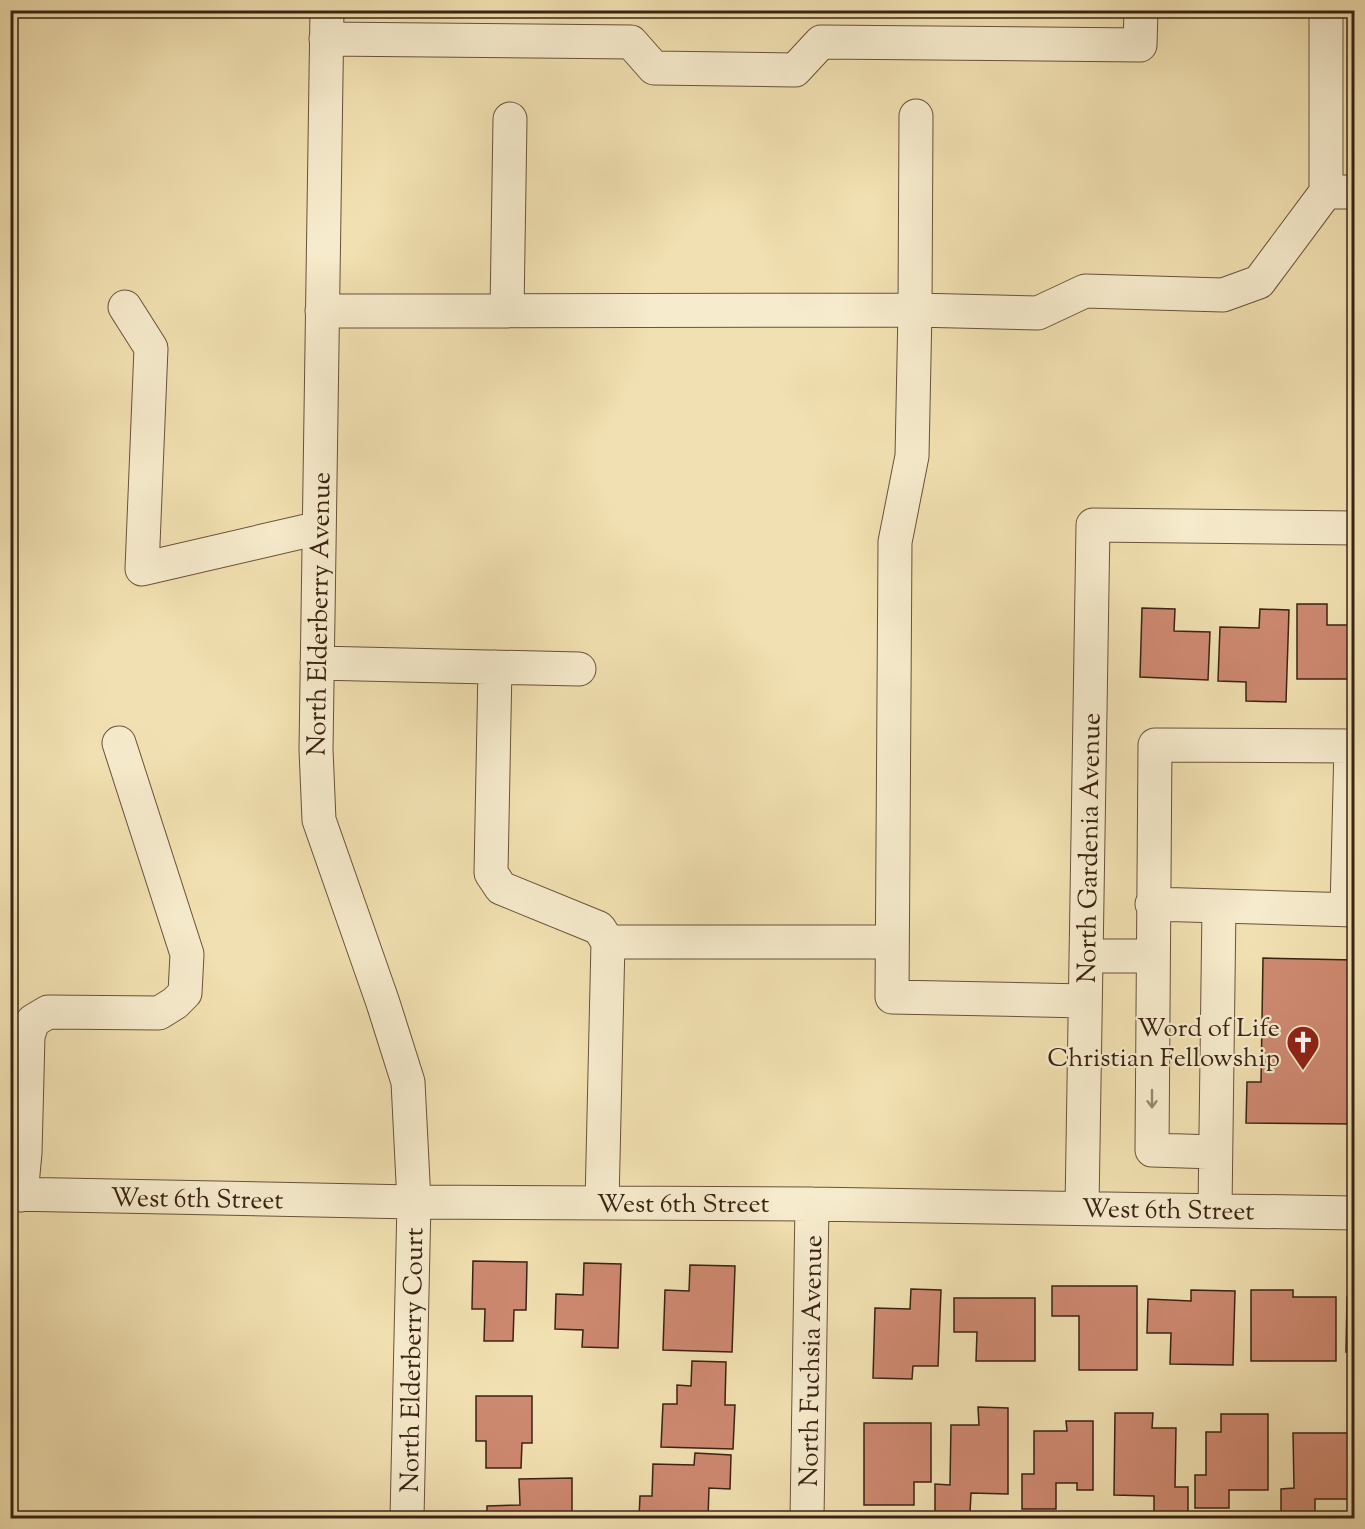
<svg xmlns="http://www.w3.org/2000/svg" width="1365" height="1529" font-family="'Sorts Mill Goudy',serif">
	<rect width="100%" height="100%" fill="#f1e0b1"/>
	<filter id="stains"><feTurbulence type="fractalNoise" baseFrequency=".00333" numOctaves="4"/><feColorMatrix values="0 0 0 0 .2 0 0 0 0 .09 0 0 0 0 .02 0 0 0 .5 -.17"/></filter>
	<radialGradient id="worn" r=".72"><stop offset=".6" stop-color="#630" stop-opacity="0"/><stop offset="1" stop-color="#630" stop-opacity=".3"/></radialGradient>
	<path fill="#ce8971" stroke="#3a2314" stroke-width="1.5" d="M 1297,604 L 1327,604 L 1327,625 L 1354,625 L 1354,679 L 1297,679 Z
		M 1142,608 L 1175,609 L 1174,631 L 1210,632 L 1208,680 L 1140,677 Z
		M 1260,609 L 1289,610 L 1286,702 L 1246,701 L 1246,682 L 1218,681 L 1220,627 L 1259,628 Z
		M 1263,958 L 1354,960 L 1354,1124 L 1246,1123 L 1247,1082 L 1261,1082 Z
		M 473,1261 L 527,1262 L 526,1310 L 514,1310 L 513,1341 L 484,1341 L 485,1309 L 472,1309 Z
		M 584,1263 L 621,1264 L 618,1348 L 582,1347 L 583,1330 L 555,1329 L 556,1294 L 583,1295 Z
		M 690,1265 L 735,1266 L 732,1352 L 663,1350 L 665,1290 L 689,1291 Z
		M 1052,1286 L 1137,1286 L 1137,1370 L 1079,1370 L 1079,1316 L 1052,1316 Z
		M 911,1289 L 941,1290 L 938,1366 L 913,1366 L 912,1379 L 873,1378 L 875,1308 L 910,1309 Z
		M 1191,1290 L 1235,1291 L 1233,1365 L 1170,1364 L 1171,1333 L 1147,1333 L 1148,1299 L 1191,1301 Z
		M 1251,1290 L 1293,1290 L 1293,1297 L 1336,1297 L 1336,1361 L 1251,1361 Z
		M 1347,1297 L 1354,1297 L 1354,1352 L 1346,1352 Z
		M 954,1298 L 1035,1298 L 1035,1361 L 976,1361 L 977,1332 L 954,1332 Z
		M 692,1361 L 726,1362 L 725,1405 L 735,1405 L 733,1449 L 661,1447 L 663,1404 L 677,1404 L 677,1385 L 691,1386 Z
		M 476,1396 L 532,1396 L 532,1443 L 522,1443 L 521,1468 L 486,1468 L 486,1441 L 476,1441 Z
		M 978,1407 L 1008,1408 L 1008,1494 L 971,1493 L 970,1513 L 935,1513 L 935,1484 L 950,1485 L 951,1425 L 979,1425 Z
		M 1115,1413 L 1153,1413 L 1152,1428 L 1176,1428 L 1175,1487 L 1188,1487 L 1188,1516 L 1154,1515 L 1154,1496 L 1114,1495 Z
		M 1221,1414 L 1268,1414 L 1268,1490 L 1229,1490 L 1229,1508 L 1195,1508 L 1195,1475 L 1206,1475 L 1206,1432 L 1221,1432 Z
		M 1066,1421 L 1093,1421 L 1093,1490 L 1077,1490 L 1077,1483 L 1056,1483 L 1056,1509 L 1022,1509 L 1022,1474 L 1034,1474 L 1034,1431 L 1067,1431 Z
		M 864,1423 L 931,1423 L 931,1482 L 914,1482 L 914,1505 L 864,1505 Z
		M 1293,1433 L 1353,1433 L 1353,1499 L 1315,1499 L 1315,1517 L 1281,1517 L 1281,1489 L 1294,1488 Z
		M 695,1453 L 731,1455 L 730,1489 L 709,1488 L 708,1518 L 639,1518 L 640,1496 L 652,1496 L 653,1464 L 694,1465 Z
		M 572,1478 L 572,1518 L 487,1518 L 487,1506 L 520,1505 L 519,1479 Z"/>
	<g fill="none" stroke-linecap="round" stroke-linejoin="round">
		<defs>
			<path id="minor" d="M 327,10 L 316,750 L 319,820 L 383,1003 L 408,1082 L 414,1202 L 407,1518
				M 326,39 L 631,42 L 654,68 L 795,70 L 821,42 L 1140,45 L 1141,10
				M 916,116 L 915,310 L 1038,313 L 1085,291 L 1223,295 L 1259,282 L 1326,192 L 1326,10
				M 1326,192 L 1354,192
				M 125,307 L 151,348 L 142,569 L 319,528
				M 322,311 L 915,310 L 912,456 L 895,542 L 892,997 L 1085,1001
				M 507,311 L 510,119
				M 317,663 L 579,669
				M 495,667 L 491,873 L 501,888 L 599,928 L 608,942 L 602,1203
				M 1152,904 L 1354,910
				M 608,942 L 892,942
				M 1086,956 L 1152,956
				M 1215,1152 L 1152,1150 L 1155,745 L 1351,746 L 1347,910
				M 10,1194 L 414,1202 L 812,1204 L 1354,1213
				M 21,1195 L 25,1153 L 28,1036 L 33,1021 L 48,1012 L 159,1013 L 175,1003 L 185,993 L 187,954 L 119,743
				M 1082,1208 L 1093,525 L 1354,528
				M 1215,1210 L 1219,906
				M 807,1518 L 812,1204"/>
		</defs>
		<use href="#minor" stroke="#68523b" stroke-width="35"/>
		<use href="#minor" stroke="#f6ebcc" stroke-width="33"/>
	</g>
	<defs><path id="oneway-shaft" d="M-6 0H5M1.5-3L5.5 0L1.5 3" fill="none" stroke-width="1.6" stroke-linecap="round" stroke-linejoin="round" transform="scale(1.5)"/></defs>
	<use stroke="#988770" href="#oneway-shaft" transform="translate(1152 1099) rotate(90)"/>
	<defs>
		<symbol id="church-pin" viewBox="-11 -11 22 30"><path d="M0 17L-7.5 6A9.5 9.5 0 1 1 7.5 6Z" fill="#8f2418" stroke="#f6ebcc"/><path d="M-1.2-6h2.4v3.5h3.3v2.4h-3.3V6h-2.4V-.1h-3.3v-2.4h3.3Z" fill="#fff"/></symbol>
	</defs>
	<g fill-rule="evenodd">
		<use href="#church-pin" x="1284" y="1023" width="38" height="52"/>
	</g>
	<g text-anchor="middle" stroke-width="4.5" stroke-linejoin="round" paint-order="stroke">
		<g font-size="26" fill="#3a2314" stroke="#f6ebcc">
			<text transform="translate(318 614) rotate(-89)" y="9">North Elderberry Avenue</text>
			<text transform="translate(1088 848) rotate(-89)" y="9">North Gardenia Avenue</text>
			<text transform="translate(197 1198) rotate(1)" y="9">West 6th Street</text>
			<text x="683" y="1212">West 6th Street</text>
			<text transform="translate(1168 1209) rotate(1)" y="9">West 6th Street</text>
			<text transform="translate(411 1360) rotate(-89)" y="9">North Elderberry Court</text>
			<text transform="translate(810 1361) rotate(-89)" y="9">North Fuchsia Avenue</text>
		</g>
		<g font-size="26" fill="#3a2314" stroke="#f6ebcc" text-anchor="end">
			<text x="1280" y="1036">Word of Life<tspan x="1280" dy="30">Christian Fellowship</tspan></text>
		</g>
	</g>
	<rect width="1365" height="1529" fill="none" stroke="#f1e0b1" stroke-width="36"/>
	<rect x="12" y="12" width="1341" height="1505" fill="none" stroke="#3a2314" stroke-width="3"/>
	<rect x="18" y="18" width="1329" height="1493" fill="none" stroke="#3a2314" stroke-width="1.5"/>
	<rect width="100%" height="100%" filter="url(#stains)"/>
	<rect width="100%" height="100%" fill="url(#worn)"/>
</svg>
